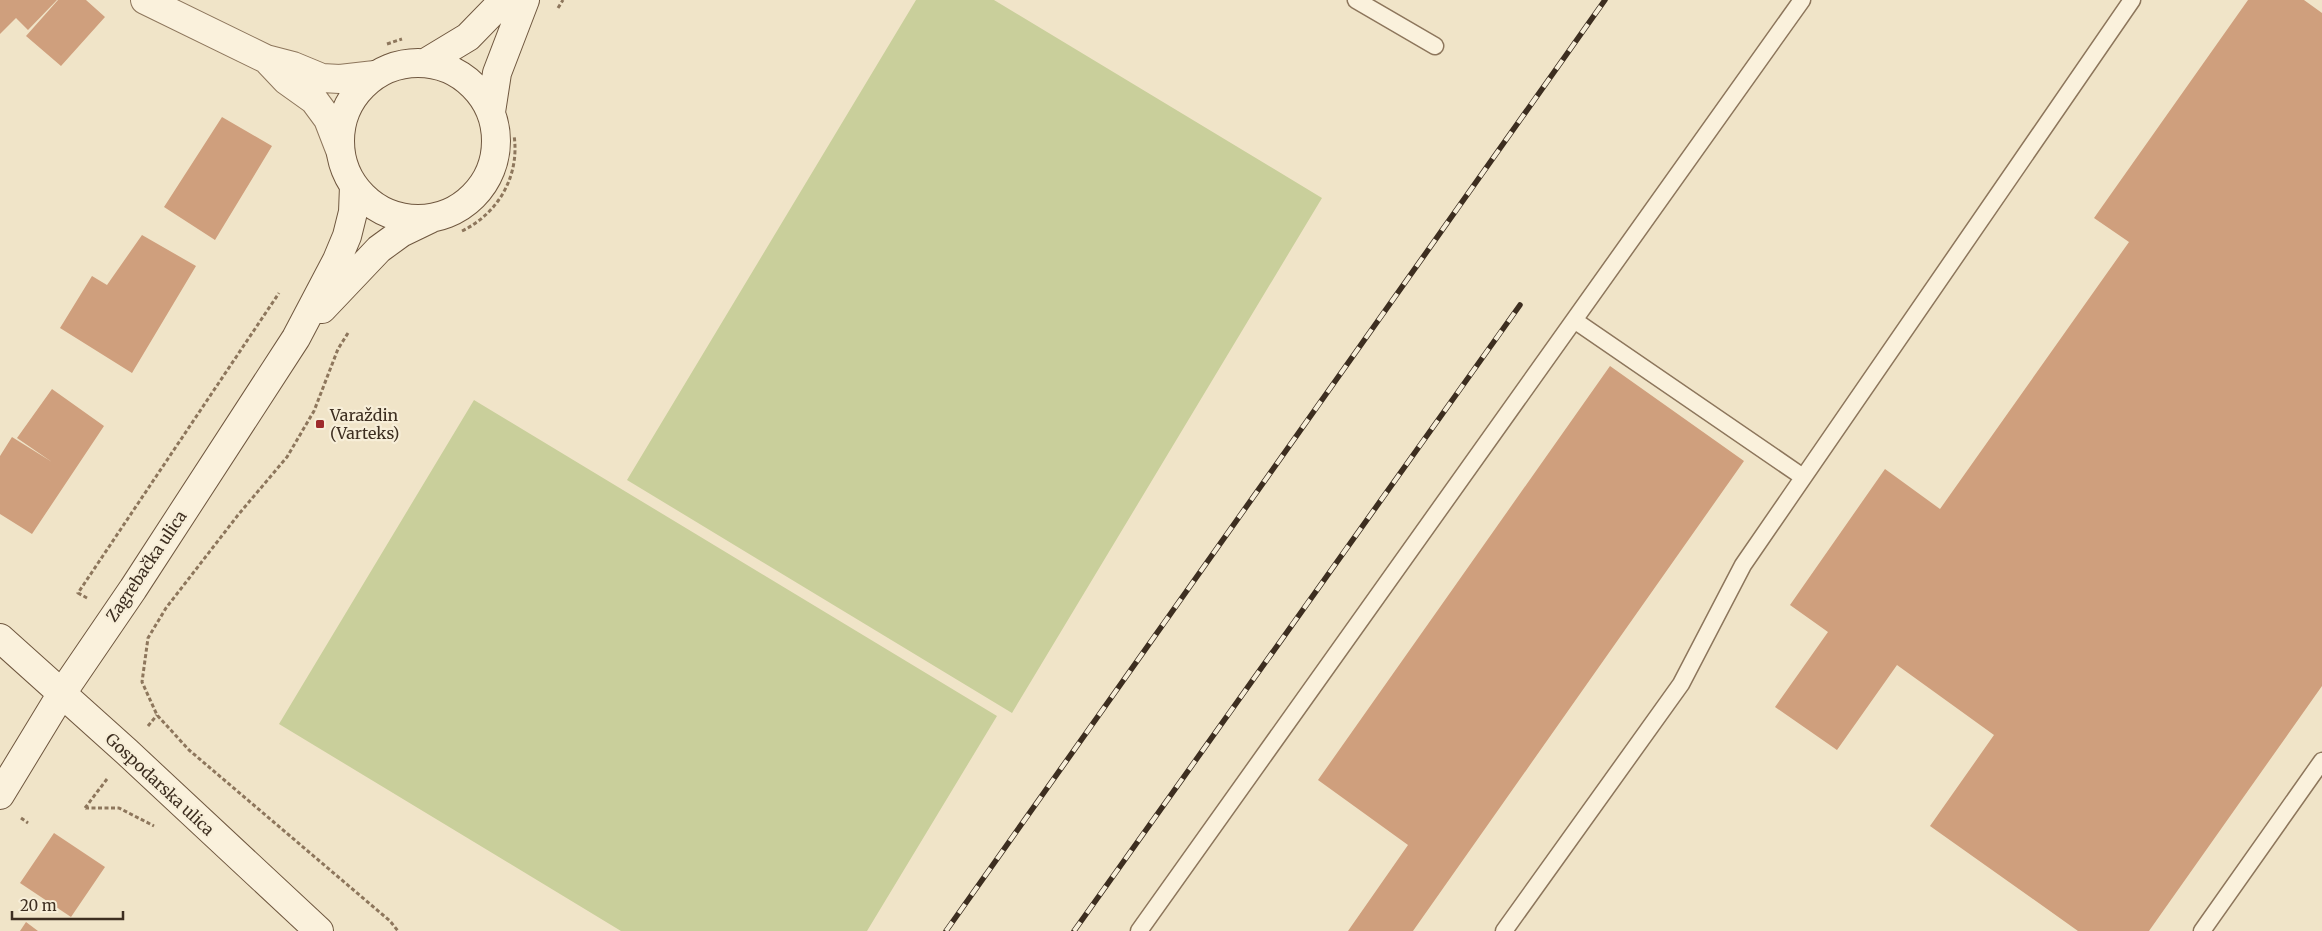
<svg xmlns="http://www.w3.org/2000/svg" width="2322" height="931" font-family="Merriweather,serif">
	<rect width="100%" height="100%" fill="#f0e4c8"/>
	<path fill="#c9cf9b" d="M 916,0 L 994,0 L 1322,198 L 1012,713 L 627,480 Z
		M 474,400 L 997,716 L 867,931 L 621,931 L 279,724 Z"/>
	<path fill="#cf9f7d" d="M 0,0 L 57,0 L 28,30 L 16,18 L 0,34 Z
		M 58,0 L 86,0 L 105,17 L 61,66 L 26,36 Z
		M 2248,0 L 2304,0 L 2322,13 L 2322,686 L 2149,931 L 2078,931 L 1930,826 L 1994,735 L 1897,665 L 1837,750 L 1775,707 L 1828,632 L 1790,605 L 1885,469 L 1940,509 L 2129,242 L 2094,218 Z
		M 222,117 L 272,146 L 215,240 L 164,207 Z
		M 142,235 L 196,266 L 132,373 L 60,328 L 92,276 L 107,285 Z
		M 1610,366 L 1744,461 L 1413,931 L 1348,931 L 1408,845 L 1318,780 Z
		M 52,389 L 104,426 L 32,534 L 0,514 L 0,456 L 12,437 L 52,462 L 17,438 Z
		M 54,833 L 105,867 L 71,917 L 20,883 Z
		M 26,922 L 38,931 L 20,931 Z"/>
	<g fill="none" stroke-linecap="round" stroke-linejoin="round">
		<defs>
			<path id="lane" d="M 1356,0 L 1435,46
				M 1574,320 L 1803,477
				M 1139,931 L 1802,0
				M 1504,931 L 1681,684 L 1743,565 L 2132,0
				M 2202,931 L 2322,761"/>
			<path id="street" d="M 145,0 L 266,59 L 293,66 L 322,78 L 340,79 L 375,75
				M 269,62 L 286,80 L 314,100 L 328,119 L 340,150"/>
			<path id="secondary" d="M 425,63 L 468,37 L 504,0
				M340 141a78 78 0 1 1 156 0a78 78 0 1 1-156 0Z
				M 491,112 L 497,73 L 525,0
				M 322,309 L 379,249 L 401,233 L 430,219
				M 0,638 L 127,752 L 319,931
				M 0,795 L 62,693 L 133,589 L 296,338 L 337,260 L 347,236 L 353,212 L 354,186"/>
		</defs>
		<use href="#lane" stroke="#8d765c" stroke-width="19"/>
		<use href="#street" stroke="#8d765c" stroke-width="30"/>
		<use href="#secondary" stroke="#6f573f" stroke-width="30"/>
		<path stroke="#8d765c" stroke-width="3" stroke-dasharray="4 2.5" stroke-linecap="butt" d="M 558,8 L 563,0
			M 387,44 L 402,39
			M 462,231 C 499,213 520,175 514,135
			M 348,333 L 338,349 L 314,411 L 287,457 L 238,515 L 166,608 L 148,638 L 142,682 L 157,715 L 189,750 L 390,921 L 398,931
			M 87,598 L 78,593 L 279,293
			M 148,726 L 157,715
			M 85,808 L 119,808 L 154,826
			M 85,808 L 107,779
			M 21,818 L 28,823"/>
		<use href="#lane" stroke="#faf1dc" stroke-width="16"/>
		<use href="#street" stroke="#faf1dc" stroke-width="28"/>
		<use href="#secondary" stroke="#faf1dc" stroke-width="28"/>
		<defs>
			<path id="rail" d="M 946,931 L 1605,0
				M 1074,931 L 1520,305"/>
		</defs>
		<use href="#rail" stroke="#3d2e20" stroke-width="5.5"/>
		<use href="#rail" stroke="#f7eed8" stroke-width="4" stroke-dasharray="11" stroke-linecap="butt"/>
	</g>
	<rect fill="#9e2a2b" stroke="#f7eed8" stroke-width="2" x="315" y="419" width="10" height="10" rx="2.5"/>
	<g text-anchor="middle" stroke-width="4.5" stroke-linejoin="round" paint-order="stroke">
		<g font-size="16" fill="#3d2e20" stroke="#f7eed8" text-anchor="start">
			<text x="330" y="421">Varaždin<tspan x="330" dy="18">(Varteks)</tspan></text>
		</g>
		<g font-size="16" fill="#3d2e20" stroke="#f7eed8">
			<text transform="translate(146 566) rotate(-56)" y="6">Zagrebačka ulica</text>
			<text transform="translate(160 784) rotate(43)" y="6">Gospodarska ulica</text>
		</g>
	</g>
	<path d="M12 911v8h111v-8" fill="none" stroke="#3d2e20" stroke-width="2.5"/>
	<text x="20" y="911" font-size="15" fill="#3d2e20" stroke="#f7eed8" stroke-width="4" paint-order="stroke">20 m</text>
</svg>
